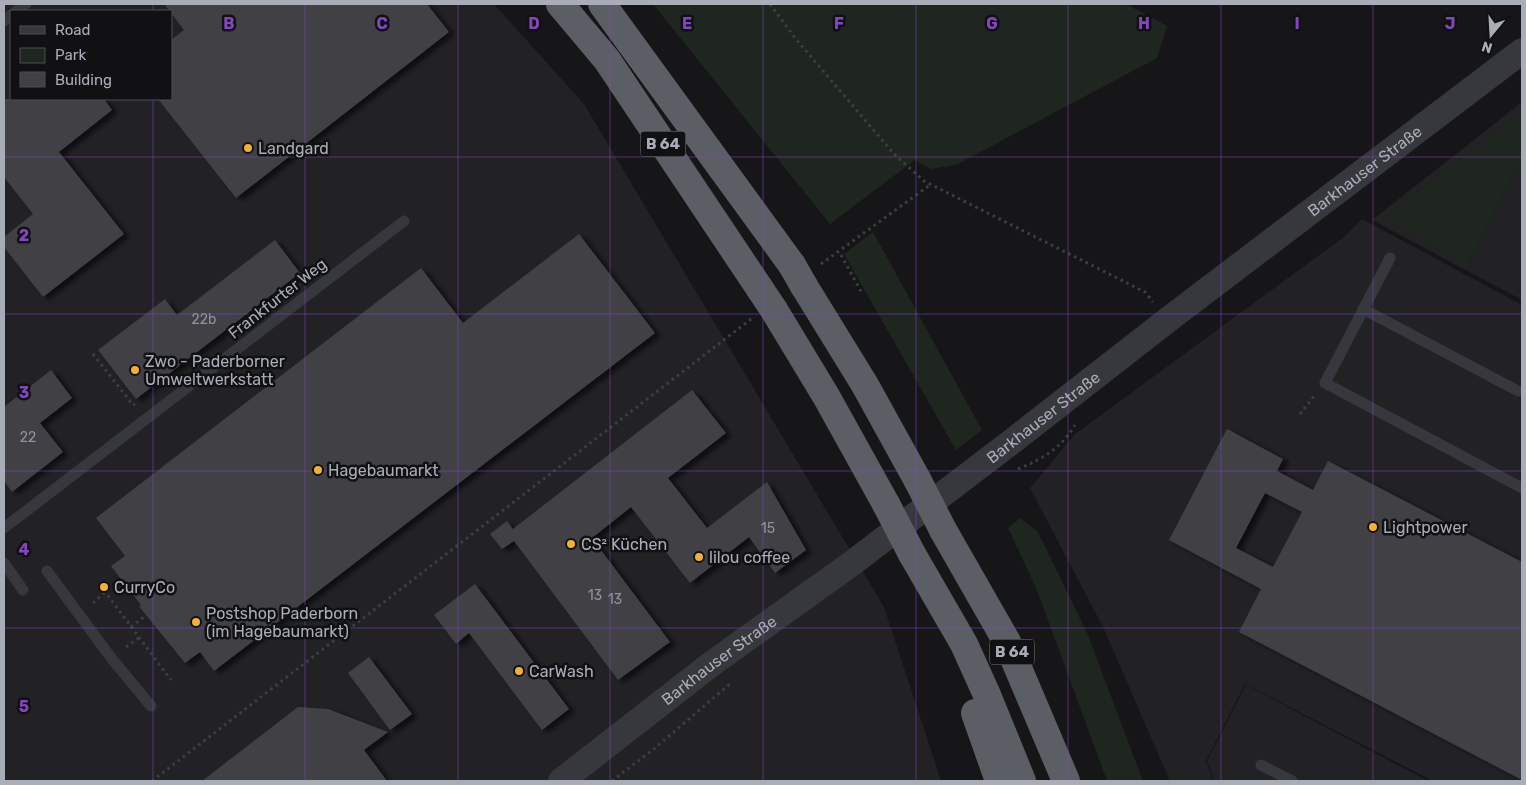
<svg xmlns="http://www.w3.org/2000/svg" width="1526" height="785" font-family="Rubik,sans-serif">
	<defs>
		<filter id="shadow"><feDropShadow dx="5.5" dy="3" stdDeviation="2.5" flood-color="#0009"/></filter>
	</defs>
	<rect width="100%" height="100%" fill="#161618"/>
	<path fill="#222225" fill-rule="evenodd" d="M 4,4 L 494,4 L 584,104 L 884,607 L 941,781 L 4,781 ZM 11,11 L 171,11 L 171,99 L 11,99 Z
		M 1522,102 L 1522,112 L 1467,264 L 1517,169 L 1522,172 L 1522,300 L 1372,220 Z
		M 1362,219 L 1522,305 L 1522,781 L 1433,781 L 1245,684 L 1206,761 L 1213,781 L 1170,781 L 1103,627 L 1030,488 L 1075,434 L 1344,237 Z
		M 1246,685 L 1428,781 L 1214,781 L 1207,761 Z"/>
	<path fill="#1e261f" d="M 653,4 L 1126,4 L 1167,26 L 1157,58 L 956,165 L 931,169 L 915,160 L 830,224 Z
		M 1522,112 L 1522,172 L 1517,169 L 1467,264 L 1384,217 Z
		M 873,232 L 982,430 L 956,450 L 844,254 Z
		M 1020,518 L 1038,532 L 1088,635 L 1143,781 L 1107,781 L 1037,590 L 1008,528 Z"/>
	<path fill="#404145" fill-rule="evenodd" filter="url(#shadow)" d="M 164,4 L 427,4 L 449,32 L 236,198 L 158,99 L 171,99 L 171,40 L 184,30 Z
		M 4,99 L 104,99 L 112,110 L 59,152 L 124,234 L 43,297 L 4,247 L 4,237 L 33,214 L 4,177 Z
		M 579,234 L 655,333 L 214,671 L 200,652 L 185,663 L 146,615 L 139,606 L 141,605 L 111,566 L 125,556 L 96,518 L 421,268 L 463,323 Z
		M 275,240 L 300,273 L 136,399 L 98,350 L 165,299 L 177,315 Z
		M 51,370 L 72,398 L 40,423 L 63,452 L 12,492 L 4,481 L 4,407 Z
		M 692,390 L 726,433 L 668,478 L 707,528 L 767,482 L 806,550 L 775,573 L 749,537 L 690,583 L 631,507 L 592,538 L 670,642 L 618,680 L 514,541 L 502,549 L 490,534 L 507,521 L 513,529 Z
		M 1227,429 L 1283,459 L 1277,471 L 1313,490 L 1328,461 L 1522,562 L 1522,780 L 1239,632 L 1261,589 L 1169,540 ZM 1265,493 L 1302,512 L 1273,567 L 1236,548 Z
		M 475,584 L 569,709 L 542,730 L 469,633 L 456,644 L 434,615 Z
		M 369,657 L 412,714 L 390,730 L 348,673 Z
		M 298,707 L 328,709 L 388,732 L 364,750 L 387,781 L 202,781 Z"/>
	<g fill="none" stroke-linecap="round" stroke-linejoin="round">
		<path stroke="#3d3f44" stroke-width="3" stroke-dasharray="2.5 4" stroke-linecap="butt" d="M 770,4 L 795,38 L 894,154 L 924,181 L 1145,292 L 1153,302
			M 841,255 L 862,293
			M 821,264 L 930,185
			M 93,354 L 133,405 L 135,404
			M 1300,414 L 1315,395
			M 1018,469 C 1043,459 1061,448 1075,425
			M 100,585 L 171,680
			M 93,603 L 105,592
			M 131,627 L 146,615
			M 126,647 L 139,638
			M 152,781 L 751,319
			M 612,781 L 655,748 L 731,683"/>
		<path stroke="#37383d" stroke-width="11" d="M 16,11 L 26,4
			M 4,21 L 11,15
			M 1390,258 L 1325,383 L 1522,488
			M 1363,309 L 1518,391
			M 4,528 L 404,221
			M 4,563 L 23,590
			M 47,571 L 112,659 L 151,706
			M 1261,765 L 1292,781"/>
		<path stroke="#37383d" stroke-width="26" id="s1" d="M 561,781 L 710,665 L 851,564 L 1006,446 L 1169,319 L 1522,51"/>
		<path stroke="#5b5e65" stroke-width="28" d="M 560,4 L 607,60 L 760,289
			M 602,4 L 792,265
			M 804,286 L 865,385 L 918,481
			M 774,310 L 826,396 L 886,504
			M 943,530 L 1007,642 L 1066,781
			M 912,554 L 964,644 L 987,695 L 1022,781
			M 975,713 L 999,781"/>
		<path stroke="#5b5e65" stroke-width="28" d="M 792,265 L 804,286
			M 760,289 L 774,310
			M 918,481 L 943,530
			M 886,504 L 912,554"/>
	</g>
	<path fill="none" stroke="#8446be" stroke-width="1" stroke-opacity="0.55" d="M 153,4 L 153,11M 305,4 L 305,781M 458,4 L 458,781M 610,4 L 610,781M 763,4 L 763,781M 916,4 L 916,781M 1068,4 L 1068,781M 1221,4 L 1221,781M 1373,4 L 1373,781M 153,99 L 153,781M 4,157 L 1522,157M 4,314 L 1522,314M 4,471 L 1522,471M 4,628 L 1522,628"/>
	<g fill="#f2b134" stroke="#111113" stroke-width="2">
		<circle cx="248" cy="148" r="5"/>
		<circle cx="135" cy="370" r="5"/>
		<circle cx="318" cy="470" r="5"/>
		<circle cx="1373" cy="527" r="5"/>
		<circle cx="571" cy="544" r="5"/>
		<circle cx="699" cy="557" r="5"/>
		<circle cx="104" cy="587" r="5"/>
		<circle cx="196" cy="622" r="5"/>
		<circle cx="519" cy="671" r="5"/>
	</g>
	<g text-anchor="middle" stroke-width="5" stroke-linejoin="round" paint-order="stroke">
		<g font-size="14" fill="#8e929b">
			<text x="204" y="324">22b</text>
			<text x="28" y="442">22</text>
			<text x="768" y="533">15</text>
			<text x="595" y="600">13</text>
			<text x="615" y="604">13</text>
		</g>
		<g fill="#111113" stroke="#7b7e86" stroke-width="1">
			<rect x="640.5" y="131.5" width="45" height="25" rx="4"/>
			<rect x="989.5" y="639.5" width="45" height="25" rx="4"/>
		</g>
		<g font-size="15" font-weight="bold" fill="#a8adb8">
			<text x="663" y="149">B 64</text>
			<text x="1012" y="657">B 64</text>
		</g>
		<g font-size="16" fill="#a8adb8" stroke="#111113" text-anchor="start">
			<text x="258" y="154">Landgard</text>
			<text x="145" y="367">Zwo - Paderborner<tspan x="145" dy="18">Umweltwerkstatt</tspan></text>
			<text x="328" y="476">Hagebaumarkt</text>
			<text x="1383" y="533">Lightpower</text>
			<text x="581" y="550">CS² Küchen</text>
			<text x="709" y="563">lilou coffee</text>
			<text x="114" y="593">CurryCo</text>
			<text x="206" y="619">Postshop Paderborn<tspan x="206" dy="18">(im Hagebaumarkt)</tspan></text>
			<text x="529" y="677">CarWash</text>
		</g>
		<g font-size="16" fill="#a8adb8" stroke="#111113">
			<text dy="6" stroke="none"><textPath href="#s1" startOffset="1009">Barkhauser Straße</textPath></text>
			<text transform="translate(277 298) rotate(-38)" y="6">Frankfurter Weg</text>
			<text dy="6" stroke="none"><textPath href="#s1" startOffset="604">Barkhauser Straße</textPath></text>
			<text dy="6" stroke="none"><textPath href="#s1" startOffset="199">Barkhauser Straße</textPath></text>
		</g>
	</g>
	<g font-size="16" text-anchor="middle" font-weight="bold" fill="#8446be" stroke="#111113" stroke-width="5" stroke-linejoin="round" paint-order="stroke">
		<text x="229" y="29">B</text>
		<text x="382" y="29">C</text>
		<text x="534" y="29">D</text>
		<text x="687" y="29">E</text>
		<text x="839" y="29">F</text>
		<text x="992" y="29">G</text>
		<text x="1144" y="29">H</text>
		<text x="1297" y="29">I</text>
		<text x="1450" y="29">J</text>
		<text x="24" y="241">2</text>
		<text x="24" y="398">3</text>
		<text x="24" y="555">4</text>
		<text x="24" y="712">5</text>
	</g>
	<rect width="1526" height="785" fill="none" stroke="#a8adb8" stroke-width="10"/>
	<rect x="10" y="10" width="162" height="90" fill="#111113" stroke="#4d4f55"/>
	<rect x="20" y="26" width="25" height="8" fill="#37383d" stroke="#4d4f55"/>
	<text x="55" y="35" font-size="15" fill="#a8adb8">Road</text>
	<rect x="20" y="48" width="25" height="15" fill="#1e261f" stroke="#4d4f55"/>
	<text x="55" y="60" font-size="15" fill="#a8adb8">Park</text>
	<rect x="20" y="72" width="25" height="15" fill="#404145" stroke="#4d4f55"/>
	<text x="55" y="85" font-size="15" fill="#a8adb8">Building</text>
	<g transform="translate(1491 35) rotate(198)" stroke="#111113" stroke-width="4" paint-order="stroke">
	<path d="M0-4L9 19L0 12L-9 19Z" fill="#a8adb8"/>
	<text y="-8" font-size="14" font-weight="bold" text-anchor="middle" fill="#a8adb8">N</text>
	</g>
</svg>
